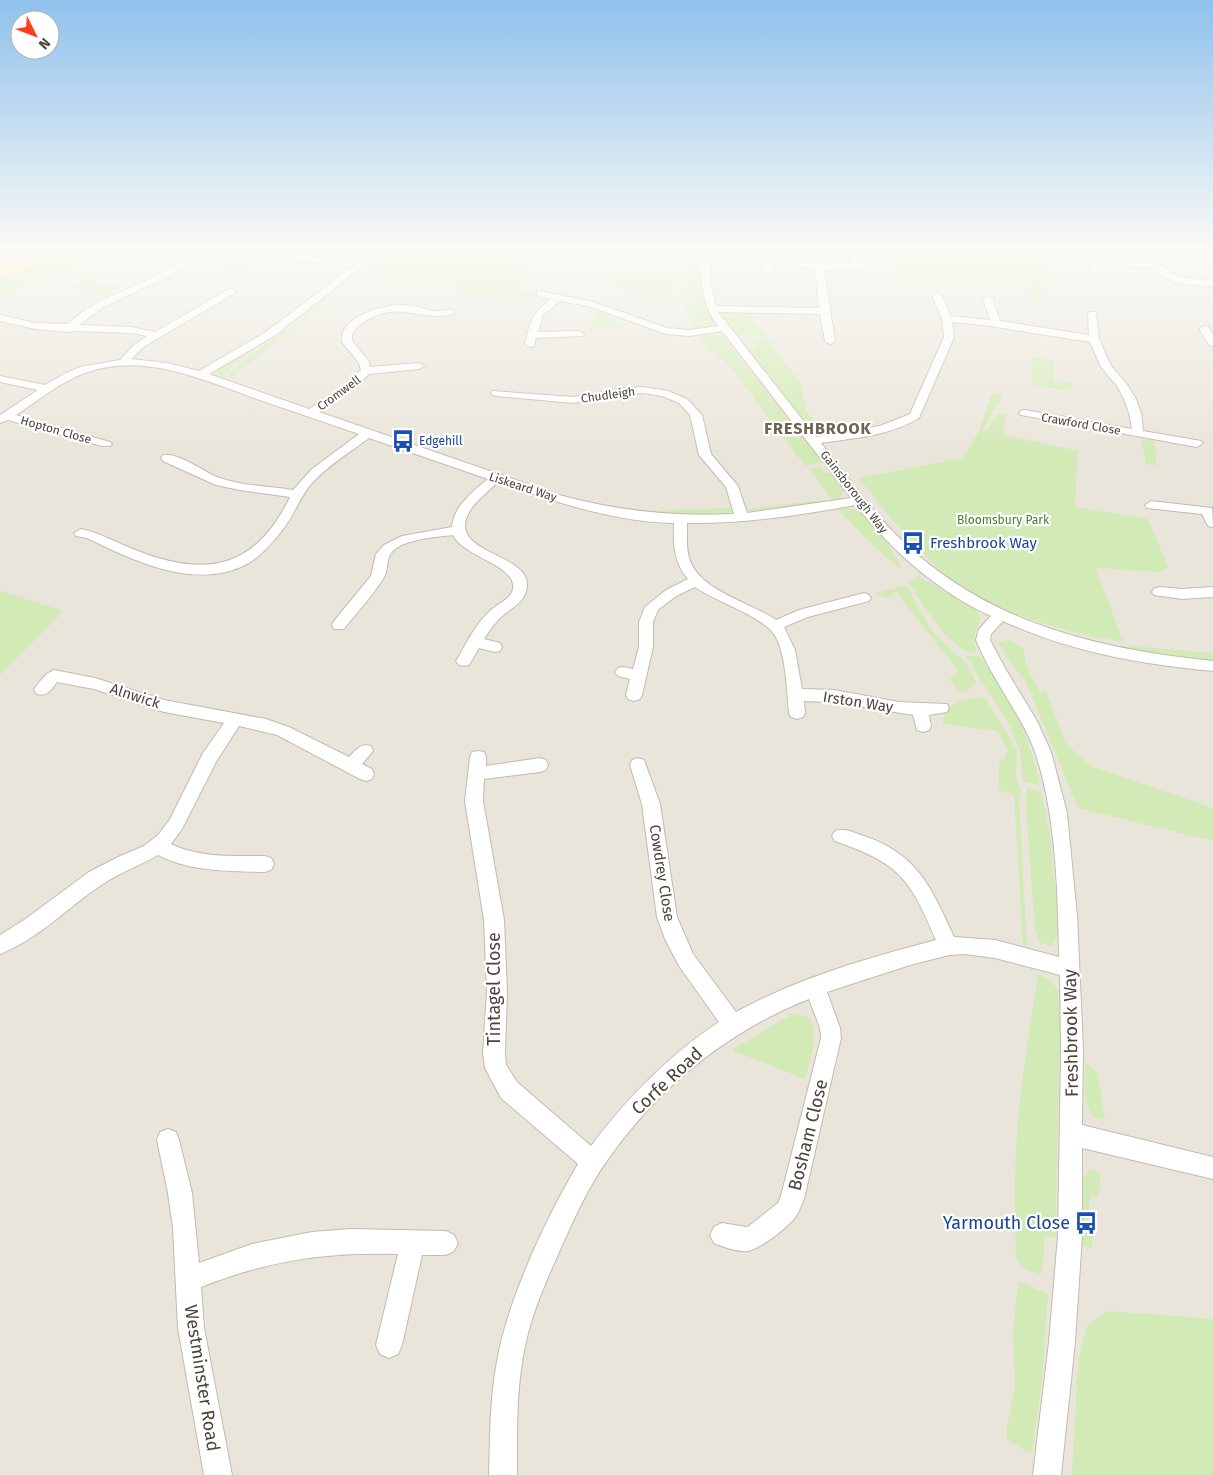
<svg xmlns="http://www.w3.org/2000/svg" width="1213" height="1475" font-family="'Fira Sans',sans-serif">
	<rect width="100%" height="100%" fill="#f6f3ec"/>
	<path fill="#eae5da" d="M 131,248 L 1213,248 L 1213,1475 L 0,1475 L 0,290 Z"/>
	<path fill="#efe8d6" d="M 720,248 L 890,248 L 892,253 L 720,250 Z"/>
	<path fill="#d2eab5" d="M 91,248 L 145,248 L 133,254 L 124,252 L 32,281 L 34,283 L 0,297 L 0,276 Z
		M 387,248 L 390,248 L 334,290 L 317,306 L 231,366 L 222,380 L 215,376 L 219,368 L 332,290 Z
		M 393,248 L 519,248 L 527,252 L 522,268 C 532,271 543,269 553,272 C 592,282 634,278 674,280 L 673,295 L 678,304 L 577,278 L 543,274 L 536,274 L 527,278 L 518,288 L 537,293 L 531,298 L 514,296 L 505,302 L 479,295 L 465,293 L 450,286 L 412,283 L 400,280 L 394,276 L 365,272 L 235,375 L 227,381 L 225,380 L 232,370 L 241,362 L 322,304 Z
		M 686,248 L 701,248 L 700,277 L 685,276 Z
		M 898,248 L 980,248 L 1000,256 L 1046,257 L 1043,248 L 1072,248 L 1079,261 L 1049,260 L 1052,268 L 1045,285 L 1050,288 L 1038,303 L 1035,303 L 1025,283 L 905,280 C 899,272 893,257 898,248 Z
		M 197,255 L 239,261 L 248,264 L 242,269 L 244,272 L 241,276 L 216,272 L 228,261 L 195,256 Z
		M 682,279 L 696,280 L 701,282 L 703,297 L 714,322 L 711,326 L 697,329 C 688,320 688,307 679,298 Z
		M 84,280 L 88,280 L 126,286 L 109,294 L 70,288 Z
		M 740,311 L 740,314 L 747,314 L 765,335 L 749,338 L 746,335 L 735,336 L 723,317 Z
		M 598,312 L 612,316 L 613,321 L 628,327 L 589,330 Z
		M 712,333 L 724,337 L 817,455 L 821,462 L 805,466 L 736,374 L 716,353 L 709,351 L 699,334 Z
		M 767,338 L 801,384 L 806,410 L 817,425 L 809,426 L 747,349 L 757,348 L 751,340 Z
		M 1033,358 L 1053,360 L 1054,380 L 1071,383 L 1073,391 L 1032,385 Z
		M 992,393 L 1003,395 L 982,431 L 986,431 L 997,414 L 1005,415 L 1004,435 L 1078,451 L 1075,507 L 1148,519 L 1168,567 L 1160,572 L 1096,568 L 1123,642 C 1073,634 1028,622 983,598 C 972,592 960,586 950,578 C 939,570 929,559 919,549 L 921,547 L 893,521 L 861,481 L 859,478 L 963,458 L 979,431 Z
		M 1141,439 L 1154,441 L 1157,466 L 1146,464 Z
		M 821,467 L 824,472 L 831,473 L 844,491 L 840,499 L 833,501 L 809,469 Z
		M 825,500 L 827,502 L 755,513 L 746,509 Z
		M 734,508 C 727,524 677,515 662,513 L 661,510 Z
		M 838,509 C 845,508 854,508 861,513 C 876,523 893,552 901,567 L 900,569 L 868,541 Z
		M 919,577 L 972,607 C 989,619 973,626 974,641 C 974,645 976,649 978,653 L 963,650 L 941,631 L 908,582 Z
		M 906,585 C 916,601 923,618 934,633 C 949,652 967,656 976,683 L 970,689 L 960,692 L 949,679 L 956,676 L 958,670 L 896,592 L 887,598 L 875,594 Z
		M 0,591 L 64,611 L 0,675 Z
		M 1008,640 L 1024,648 C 1023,664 1033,678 1040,692 L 1046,691 L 1066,744 L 1091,766 L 1213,808 L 1213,841 L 1078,808 L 1026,682 L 1005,655 L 998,642 Z
		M 1113,646 L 1132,646 L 1210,653 L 1213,653 L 1213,660 L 1172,657 Z
		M 966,656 L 980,656 C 1009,699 1028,732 1040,783 L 1038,785 L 1023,782 L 1020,750 L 1009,724 Z
		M 984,696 L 1017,750 L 1016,776 L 1021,792 L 1019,796 L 1027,947 L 1023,945 L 1014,795 L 999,790 L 999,761 L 1004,759 L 1008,750 L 998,731 L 943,724 L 944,713 L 957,702 Z
		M 1028,789 L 1041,792 L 1050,833 L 1059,930 L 1056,939 L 1051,946 L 1039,942 L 1035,931 L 1026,808 L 1026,790 Z
		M 1038,973 L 1052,982 L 1058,990 L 1059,999 L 1060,1031 L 1055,1238 L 1045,1236 L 1042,1273 L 1038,1274 L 1024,1268 L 1016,1258 C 1014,1200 1014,1141 1022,1083 C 1027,1046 1033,1009 1038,973 Z
		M 792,1014 C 829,1012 809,1061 805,1079 L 732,1050 Z
		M 1085,1062 L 1097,1072 L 1105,1117 L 1101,1119 L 1093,1117 C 1079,1094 1088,1086 1085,1062 Z
		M 1090,1169 L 1101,1174 L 1098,1198 L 1094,1195 L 1090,1198 L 1087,1225 L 1089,1229 L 1094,1230 L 1091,1249 L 1083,1246 L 1084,1177 Z
		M 1018,1281 L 1048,1294 L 1042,1381 L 1032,1451 L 1029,1452 L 1007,1440 L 1007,1428 L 1015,1385 L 1013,1330 Z
		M 1108,1311 L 1213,1319 L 1213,1475 L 1072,1475 L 1078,1362 L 1087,1326 Z"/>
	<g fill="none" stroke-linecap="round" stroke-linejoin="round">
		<defs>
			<path id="street" d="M 193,248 L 202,248 L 173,274 L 102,308 L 79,325 L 131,327 L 155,332 L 229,289 L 235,289 L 235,293 L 145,346 L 131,359 L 167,363 L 199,371 L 266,332 L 353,266 L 321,264 L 280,256 L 276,253 L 277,251 L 321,258 L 359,261 L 377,248 L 386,248 L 274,336 L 209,374 L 309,409 L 344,386 L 361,370 L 359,363 L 342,342 C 339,316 383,305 403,305 C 414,305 424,309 434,311 C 441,312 447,309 453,310 L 453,314 C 420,323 399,298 363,323 C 355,328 351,332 352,341 L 368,360 L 370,367 L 419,363 L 424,366 L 419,369 L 369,374 L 352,390 L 319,412 L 559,495 C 618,511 674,517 734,514 L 726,487 L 699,455 L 690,415 L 679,403 L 662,396 L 643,393 L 624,394 L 573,403 L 496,396 L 492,395 L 491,393 L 492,391 L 573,397 L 624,388 L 643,387 L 668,391 L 687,399 L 702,415 L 711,454 L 738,486 L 747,513 L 851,498 L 722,331 L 690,336 L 666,334 L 588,306 L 560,301 L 543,315 L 538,332 L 579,331 L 584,334 L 583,336 L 536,338 L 534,346 L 530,347 L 525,344 C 531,319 531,315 551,299 L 537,296 L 537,292 L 540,291 L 593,302 L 667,328 L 690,330 L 718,326 C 700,302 700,277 703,248 L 711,248 L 710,279 L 716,306 L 819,308 L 815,270 L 802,266 L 773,265 L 774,270 L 769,273 L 764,270 L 766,260 L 803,260 L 815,264 L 852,264 L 852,254 L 858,254 L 862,267 L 860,269 L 824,270 L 835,341 L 834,343 L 830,344 L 825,341 L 820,314 L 718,312 L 816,437 L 880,426 L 910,414 L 944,337 L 942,319 L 932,296 L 937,293 L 942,296 L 951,316 L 990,320 L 983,299 L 988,296 L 993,299 L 1000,321 L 1089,335 L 1088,314 L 1090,312 L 1096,312 L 1099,339 L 1111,366 L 1126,383 L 1136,399 L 1141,413 L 1143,431 L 1201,441 L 1203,443 L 1197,447 L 1021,415 L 1019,413 L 1021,411 L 1025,410 L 1132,429 L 1129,413 L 1124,399 L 1117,386 L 1101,367 L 1090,342 L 984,325 L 952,322 L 954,337 L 919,418 C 890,436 853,438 821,443 C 841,469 860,496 882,520 C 970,618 1086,648 1213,661 L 1213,671 C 1140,664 1070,652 1003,621 L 991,634 L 990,640 L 1006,670 L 1037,721 L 1051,752 L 1067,813 L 1077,916 L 1083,1049 L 1082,1125 L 1213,1157 L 1213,1179 L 1082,1148 L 1082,1236 L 1075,1342 L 1061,1475 L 1033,1475 L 1049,1342 L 1058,1236 L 1061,1049 L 1060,975 L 995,958 L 964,954 L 949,955 L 910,965 L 827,992 L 840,1028 L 841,1038 L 804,1199 C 801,1206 798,1215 793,1220 C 784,1230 761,1248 748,1251 C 738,1252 723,1247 714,1243 L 710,1235 L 714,1227 L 722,1223 L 746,1227 L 749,1226 L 778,1203 L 781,1196 L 821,1038 L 820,1028 L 809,999 C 720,1034 646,1098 595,1179 C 581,1202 571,1226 560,1250 C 546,1281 532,1313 525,1346 C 516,1388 517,1432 517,1475 L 489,1475 C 490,1437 490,1398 497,1361 C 508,1299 546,1218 578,1164 L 501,1098 L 485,1068 L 483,1053 L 487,992 L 484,920 L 465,801 L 470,757 L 472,752 L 478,751 L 484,752 L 486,757 L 486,766 L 540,758 L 546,760 L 548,765 L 546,770 L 540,772 L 484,779 L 483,801 L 504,920 L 507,992 L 505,1053 L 506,1065 L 517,1082 L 591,1146 C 627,1098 669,1055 719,1022 L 679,966 L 665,939 L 657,917 L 642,804 L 630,765 L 632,760 L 638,758 L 644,760 L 660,804 L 677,917 L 693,954 L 736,1012 C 798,978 868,958 936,940 C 909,877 900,864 835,841 L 832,836 L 835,831 C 844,827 855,833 864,836 C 918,854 932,889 954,937 L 995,940 L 1059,957 C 1058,891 1056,814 1035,752 C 1025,724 1007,700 993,674 C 986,663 981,651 976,640 L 979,629 L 991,616 C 938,592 892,551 856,505 C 800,515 744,524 687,523 C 687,535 686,547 689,558 C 699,591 750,602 776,620 L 799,610 L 864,593 L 869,595 L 871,598 L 869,601 L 808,617 L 784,627 L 795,650 L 802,689 L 834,690 L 899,702 L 947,704 L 949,708 L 947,712 L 929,715 L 931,726 L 929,730 L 923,732 L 917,730 L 913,715 L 834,702 L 804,701 L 805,713 L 803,717 L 797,719 L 791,717 L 789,713 C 787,691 786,652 774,634 C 760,615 716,602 695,587 L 676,596 L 658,610 L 653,622 L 653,647 L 642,695 L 640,699 L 634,701 L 628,699 L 626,695 L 630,679 L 618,676 L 615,672 L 618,668 L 623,667 L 633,669 L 639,647 L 639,622 L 645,607 L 666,590 L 688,579 C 674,563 673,544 674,523 C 614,522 555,502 498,482 C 489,491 478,499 471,509 C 440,556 538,551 526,591 C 523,604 509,609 500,618 C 494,624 489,631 484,639 L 500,643 L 502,647 L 500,651 L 495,652 L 479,648 L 469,665 L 464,666 L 459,665 L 456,661 C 466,644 476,623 491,610 C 497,604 511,599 513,589 C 517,565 463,557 453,535 C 438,537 395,539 389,557 C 386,565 388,572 383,579 C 372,597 357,612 344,629 L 334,629 L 332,625 L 334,621 L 371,576 L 376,554 L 384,545 L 402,536 L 452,527 C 453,507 473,491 488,479 L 369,438 C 350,452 329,465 313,482 C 299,497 294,517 280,533 C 271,544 260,557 247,564 C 196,591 134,561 87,538 L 76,536 L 74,533 L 81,529 C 101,533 119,544 138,551 C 207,578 256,568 290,497 L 240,490 L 216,485 L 163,461 L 161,458 L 163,455 C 177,452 203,471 217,477 C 241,486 268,486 293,490 L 312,469 L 359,434 C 324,422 289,410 254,398 C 202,379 143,353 88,372 C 61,381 39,400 16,415 L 110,442 L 112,444 L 110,446 L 102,446 L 8,420 L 0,423 L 0,415 L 38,390 L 0,382 L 0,376 L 45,385 L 64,374 L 80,367 L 120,360 L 133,346 L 147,336 L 131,333 L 73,331 L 69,332 L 36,329 L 0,321 L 0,315 L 36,323 L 68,324 C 95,297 134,290 166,270 C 176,264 184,255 193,248 Z
				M 599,248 L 607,248 L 604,260 L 601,261 L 597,258 Z
				M 1138,248 L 1146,248 C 1167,277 1179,279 1213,280 L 1213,286 C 1190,285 1167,285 1151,267 L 1096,265 L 1099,270 L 1094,273 L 1091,272 L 1086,262 L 1090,259 L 1147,261 Z
				M 1202,248 L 1210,248 L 1213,251 L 1213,260 L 1210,259 Z
				M 1204,326 L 1208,327 L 1213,335 L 1213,346 L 1209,345 L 1199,329 Z
				M 1151,501 L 1212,508 L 1213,527 L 1208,526 L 1202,514 L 1147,508 L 1145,505 Z
				M 1159,587 L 1182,589 L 1213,587 L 1213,597 L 1182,599 L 1154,595 L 1152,592 L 1154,589 Z
				M 54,670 L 95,678 L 164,700 L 266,719 L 289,727 L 349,757 C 356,750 360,743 371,746 L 373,751 L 362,764 L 372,769 L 374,774 L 372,779 L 366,781 L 360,779 L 277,735 L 239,726 L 216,762 L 182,829 L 171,844 C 199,858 235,856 265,856 L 271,858 L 274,864 L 271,870 L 265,872 C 229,871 191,872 158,855 C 140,866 120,872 103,884 C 69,906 39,939 0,954 L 0,935 L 24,920 L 89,872 L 118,857 L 144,846 L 158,835 L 170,819 L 203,753 L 224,723 L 164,712 L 94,689 L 57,682 C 51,690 47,697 37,694 L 34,690 C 39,682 46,673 54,670 Z
				M 168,1129 L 176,1132 L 179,1140 L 192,1193 L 199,1263 L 252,1244 L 312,1232 L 350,1229 L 446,1231 L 454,1235 L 458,1243 L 454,1251 L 446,1255 L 422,1255 L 402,1345 L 398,1354 L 389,1358 L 380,1354 L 376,1345 L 398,1254 C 325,1252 270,1260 201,1287 L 204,1328 L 232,1475 L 204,1475 L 178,1328 L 173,1228 L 168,1193 L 157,1140 L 160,1132 Z"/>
			<path id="primary" d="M 70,248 L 90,248 L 88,251 L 0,278 L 0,269 Z"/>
		</defs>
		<use href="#street" stroke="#c2bbae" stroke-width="2"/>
		<use href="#primary" stroke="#e6c16a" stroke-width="2"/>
		<use href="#street" fill="#fff" fill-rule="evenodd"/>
		<use href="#primary" fill="#ffe39c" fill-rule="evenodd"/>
	</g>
	<linearGradient id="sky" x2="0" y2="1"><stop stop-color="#8fc1ec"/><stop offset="0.55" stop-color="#fbfaf6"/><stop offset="1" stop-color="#fbfaf6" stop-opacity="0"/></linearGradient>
	<rect width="1213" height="454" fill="url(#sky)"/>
	<defs>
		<symbol id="bus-bare" viewBox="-9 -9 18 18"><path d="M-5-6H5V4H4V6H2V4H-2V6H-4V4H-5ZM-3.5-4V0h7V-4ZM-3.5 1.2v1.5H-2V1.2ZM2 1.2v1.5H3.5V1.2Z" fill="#1a4fb4" stroke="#fff" stroke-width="2.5" paint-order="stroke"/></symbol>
	</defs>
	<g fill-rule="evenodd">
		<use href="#bus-bare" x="387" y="425" width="32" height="32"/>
		<use href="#bus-bare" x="897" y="527" width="32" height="32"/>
		<use href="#bus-bare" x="1070" y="1207" width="32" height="32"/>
	</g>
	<g text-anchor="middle" stroke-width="4.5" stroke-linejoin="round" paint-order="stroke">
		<g font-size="12" fill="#4b4439" stroke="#fff">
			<text transform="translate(339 393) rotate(-36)" y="4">Cromwell</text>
			<text transform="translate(608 395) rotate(-8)" y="4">Chudleigh</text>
			<text transform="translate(1081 424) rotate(10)" y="4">Crawford Close</text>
			<text transform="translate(56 430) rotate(16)" y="4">Hopton Close</text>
			<text transform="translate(523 487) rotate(18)" y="4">Liskeard Way</text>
			<text transform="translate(854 492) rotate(52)" y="4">Gainsborough Way</text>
		</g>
		<g font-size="12" fill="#164399" stroke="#fff" text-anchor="start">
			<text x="419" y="445">Edgehill</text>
		</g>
		<g font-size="12" fill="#4a7f2a" stroke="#fff">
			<text x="1003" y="524">Bloomsbury Park</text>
		</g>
		<g font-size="15" fill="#164399" stroke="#fff" text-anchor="start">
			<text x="930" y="548">Freshbrook Way</text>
		</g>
		<g font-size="15" fill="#4b4439" stroke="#fff">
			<text transform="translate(135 696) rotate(18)" y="5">Alnwick</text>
			<text transform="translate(858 702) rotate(9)" y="5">Irston Way</text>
			<text transform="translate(662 873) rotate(81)" y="5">Cowdrey Close</text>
		</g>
		<g font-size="16" font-weight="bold" letter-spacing="1" fill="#6e6250" stroke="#fff">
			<text x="818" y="434">FRESHBROOK</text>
		</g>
		<g font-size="18" fill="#4b4439" stroke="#fff">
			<text transform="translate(494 989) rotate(-90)" y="6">Tintagel Close</text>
			<text transform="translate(1071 1033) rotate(-91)" y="6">Freshbrook Way</text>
			<text transform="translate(667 1081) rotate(-43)" y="6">Corfe Road</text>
			<text transform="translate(808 1135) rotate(-76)" y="6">Bosham Close</text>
			<text transform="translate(202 1378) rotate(81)" y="6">Westminster Road</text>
		</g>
		<g font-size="18" fill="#164399" stroke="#fff" text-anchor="end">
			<text x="1070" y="1229">Yarmouth Close</text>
		</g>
	</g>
	<g transform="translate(35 35) rotate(132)"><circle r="24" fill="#ffffff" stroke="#b7b4b0"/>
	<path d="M0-4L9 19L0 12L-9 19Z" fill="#fc3f1d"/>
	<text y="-8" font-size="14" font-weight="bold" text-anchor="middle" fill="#4b4439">N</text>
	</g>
</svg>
